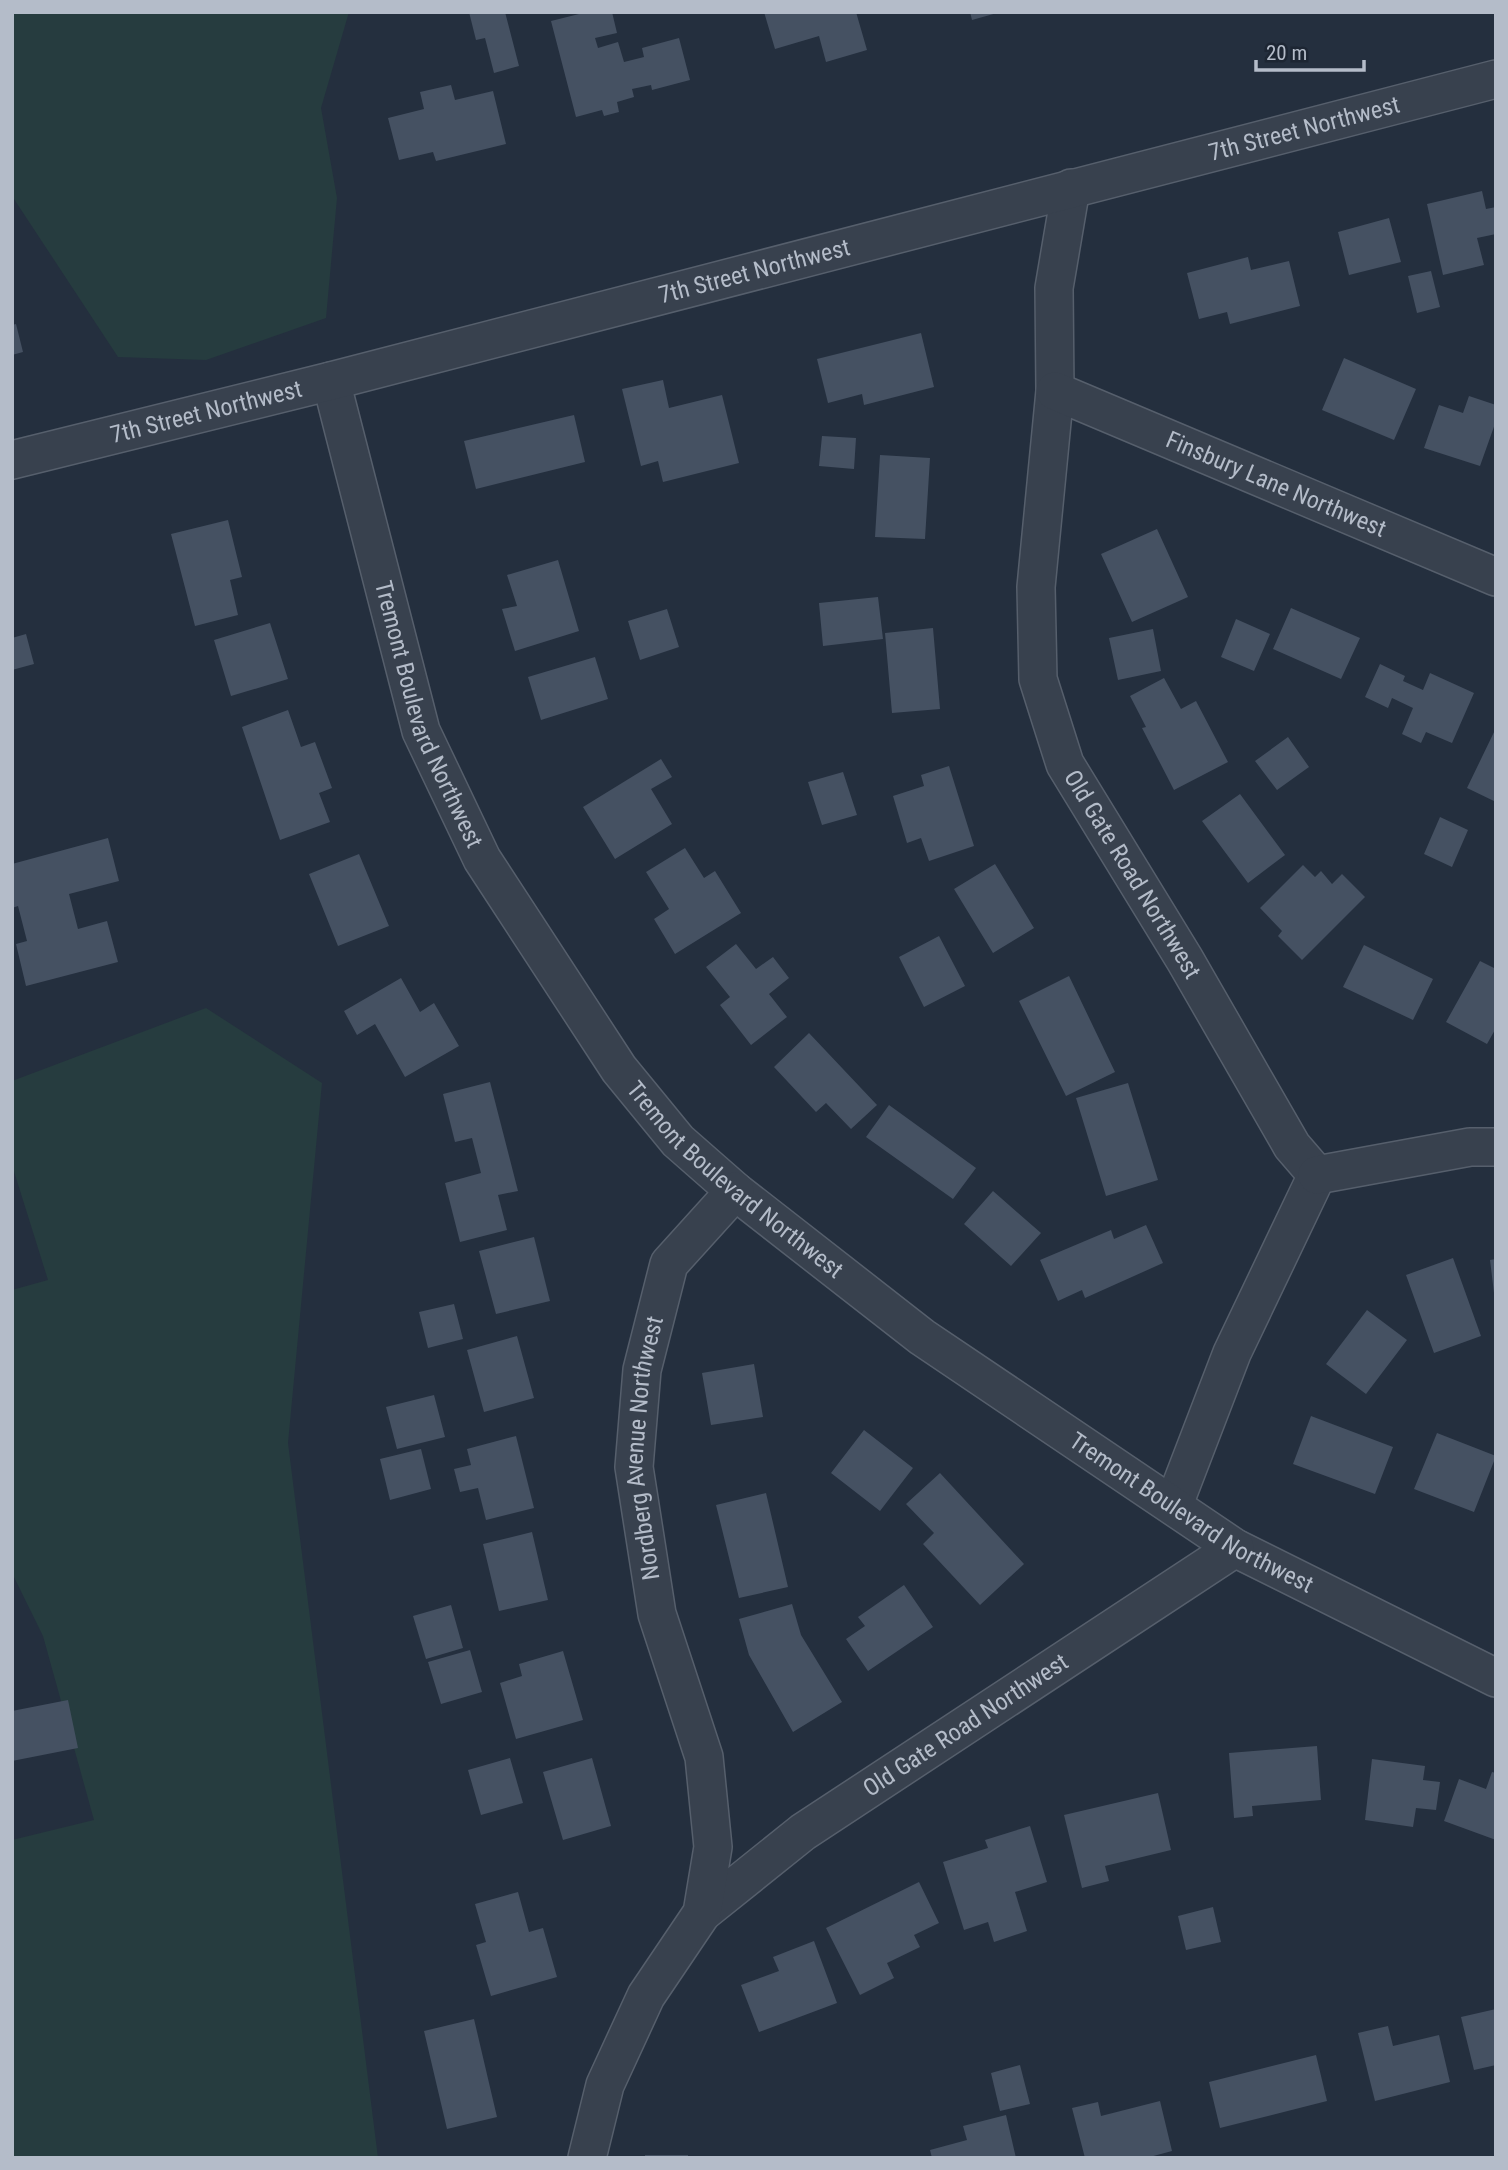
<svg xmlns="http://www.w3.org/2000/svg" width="1508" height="2170" font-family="'Roboto Condensed',sans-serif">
	<rect width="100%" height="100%" fill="#242f3e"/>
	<path fill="#263c3f" d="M 12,12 L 349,12 L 321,108 L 337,198 L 326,318 L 206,360 L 118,357 L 12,196 Z
		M 206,1008 L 322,1083 L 288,1443 L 378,2158 L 12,2158 L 12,1840 L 94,1820 L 43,1636 L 12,1573 L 12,1290 L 48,1280 L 12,1165 L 12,1081 Z"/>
	<path fill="#455162" d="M 469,12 L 505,12 L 519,66 L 494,73 L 485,38 L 476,40 Z
		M 587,12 L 612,12 L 617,33 L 595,38 L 598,48 L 618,42 L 624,62 L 644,57 L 642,48 L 679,38 L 690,80 L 652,90 L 651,85 L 632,89 L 634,97 L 617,102 L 619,112 L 604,116 L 602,110 L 576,117 L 551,21 Z
		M 764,12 L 856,12 L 867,50 L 826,62 L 819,36 L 775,49 Z
		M 970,12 L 997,12 L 997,13 L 972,20 Z
		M 451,85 L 455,100 L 493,91 L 506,144 L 436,161 L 433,152 L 399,160 L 388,118 L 424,109 L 420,92 Z
		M 1482,191 L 1486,209 L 1496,207 L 1496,234 L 1477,238 L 1484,265 L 1443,275 L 1427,204 Z
		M 1389,218 L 1401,262 L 1349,275 L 1338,232 Z
		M 1248,257 L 1251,270 L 1289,261 L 1300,306 L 1230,324 L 1227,312 L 1199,319 L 1187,273 Z
		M 1431,271 L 1440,307 L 1417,313 L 1408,276 Z
		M 16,324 L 23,352 L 12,355 L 12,325 Z
		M 921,333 L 934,387 L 864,405 L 862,394 L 828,403 L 817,359 Z
		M 1344,358 L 1416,389 L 1394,440 L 1322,410 Z
		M 663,380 L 669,408 L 722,395 L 739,463 L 663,482 L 658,461 L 641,466 L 622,389 Z
		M 1469,396 L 1496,405 L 1496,421 L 1480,466 L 1424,448 L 1439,405 L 1463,413 Z
		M 574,415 L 585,462 L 476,489 L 464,441 Z
		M 822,436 L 856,438 L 854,469 L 819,466 Z
		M 880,455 L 930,458 L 925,539 L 875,537 Z
		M 228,520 L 242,577 L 230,580 L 238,615 L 195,626 L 171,534 Z
		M 1157,529 L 1188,597 L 1132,622 L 1101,554 Z
		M 558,560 L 579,631 L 515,651 L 502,609 L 517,606 L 507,575 Z
		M 878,597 L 883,639 L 823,646 L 819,603 Z
		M 1291,608 L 1360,638 L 1341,679 L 1273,649 Z
		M 667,609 L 679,647 L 640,660 L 628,621 Z
		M 1236,619 L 1270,634 L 1254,671 L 1221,657 Z
		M 270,623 L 288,679 L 231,696 L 214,640 Z
		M 933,628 L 940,709 L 892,713 L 885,633 Z
		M 1153,629 L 1161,671 L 1118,680 L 1109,638 Z
		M 26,634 L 34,664 L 12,670 L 12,638 Z
		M 595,657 L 608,699 L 541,720 L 528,677 Z
		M 1380,664 L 1405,676 L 1403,681 L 1423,690 L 1430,673 L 1474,693 L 1452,743 L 1426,732 L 1421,743 L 1402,734 L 1413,708 L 1392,698 L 1388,708 L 1365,697 Z
		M 1164,678 L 1181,709 L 1196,701 L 1228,762 L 1174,790 L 1142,728 L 1146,727 L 1130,696 Z
		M 288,710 L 301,747 L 315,742 L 332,788 L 319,793 L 330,822 L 280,840 L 242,727 Z
		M 1496,728 L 1496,802 L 1467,788 Z
		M 1288,737 L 1309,767 L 1277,790 L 1255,761 Z
		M 661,759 L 672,777 L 651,789 L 672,824 L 615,859 L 583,807 Z
		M 949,766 L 974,846 L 929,861 L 921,838 L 907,843 L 893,796 L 924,786 L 921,775 Z
		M 843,772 L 857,815 L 822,825 L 808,782 Z
		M 1240,794 L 1285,855 L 1248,883 L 1202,821 Z
		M 1440,817 L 1468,830 L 1452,867 L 1424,854 Z
		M 108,838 L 119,881 L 69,894 L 78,929 L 107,921 L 118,962 L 26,986 L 16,944 L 27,941 L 18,906 L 12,908 L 12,864 Z
		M 685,848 L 704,878 L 715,871 L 741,913 L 675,954 L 654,919 L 669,909 L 646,872 Z
		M 359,854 L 389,926 L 338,946 L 309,874 Z
		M 995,864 L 1034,928 L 993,953 L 954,889 Z
		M 1303,865 L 1315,877 L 1321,871 L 1332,884 L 1342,874 L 1365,897 L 1302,960 L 1278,936 L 1282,931 L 1260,908 Z
		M 939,936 L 965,986 L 924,1007 L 899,957 Z
		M 736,944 L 756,969 L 773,957 L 789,978 L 769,994 L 787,1017 L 751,1045 L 720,1005 L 730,997 L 706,967 Z
		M 1364,945 L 1433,979 L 1413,1020 L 1343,987 Z
		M 1480,961 L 1496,969 L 1496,1028 L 1487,1044 L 1446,1022 Z
		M 1069,976 L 1115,1072 L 1066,1096 L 1019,1001 Z
		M 401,978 L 420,1012 L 434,1003 L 459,1046 L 405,1077 L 375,1024 L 357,1035 L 344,1011 Z
		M 809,1033 L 877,1105 L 851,1129 L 826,1103 L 816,1112 L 774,1067 Z
		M 490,1082 L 518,1191 L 498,1195 L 507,1230 L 460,1242 L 445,1183 L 481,1173 L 472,1138 L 455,1142 L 443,1094 Z
		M 1128,1083 L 1158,1180 L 1106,1196 L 1076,1098 Z
		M 889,1105 L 976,1168 L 953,1199 L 866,1137 Z
		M 993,1191 L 1041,1233 L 1011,1266 L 964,1224 Z
		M 1146,1225 L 1163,1263 L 1085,1298 L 1082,1290 L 1058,1301 L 1040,1260 L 1111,1230 L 1114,1239 Z
		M 534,1237 L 550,1301 L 496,1314 L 479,1251 Z
		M 1453,1258 L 1481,1336 L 1434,1353 L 1406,1275 Z
		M 1496,1259 L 1496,1293 L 1494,1293 L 1490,1260 Z
		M 454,1304 L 463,1339 L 428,1348 L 419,1312 Z
		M 1367,1310 L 1407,1340 L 1366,1394 L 1326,1364 Z
		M 517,1336 L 534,1398 L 484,1412 L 467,1350 Z
		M 754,1364 L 763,1417 L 711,1425 L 702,1373 Z
		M 434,1395 L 445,1437 L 397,1449 L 386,1407 Z
		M 1311,1416 L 1393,1447 L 1375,1494 L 1293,1464 Z
		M 864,1430 L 913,1468 L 880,1511 L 831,1473 Z
		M 1437,1433 L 1496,1456 L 1474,1512 L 1414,1489 Z
		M 516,1436 L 534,1508 L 486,1520 L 478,1488 L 460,1492 L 454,1469 L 471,1465 L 467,1449 Z
		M 421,1449 L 431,1489 L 390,1500 L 380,1459 Z
		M 940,1473 L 1024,1564 L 980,1605 L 923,1544 L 934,1533 L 906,1504 Z
		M 766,1493 L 788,1587 L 739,1598 L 716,1505 Z
		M 532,1532 L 548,1600 L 499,1611 L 483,1544 Z
		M 904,1585 L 933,1627 L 868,1671 L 846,1639 L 865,1626 L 858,1617 Z
		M 792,1604 L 801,1635 L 842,1702 L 793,1732 L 749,1655 L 739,1619 Z
		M 451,1605 L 463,1648 L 426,1659 L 413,1616 Z
		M 470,1650 L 482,1692 L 441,1704 L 428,1662 Z
		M 563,1651 L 583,1720 L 516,1739 L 500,1683 L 522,1676 L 519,1664 Z
		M 68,1700 L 78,1748 L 12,1761 L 12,1711 Z
		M 1317,1746 L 1321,1800 L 1252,1806 L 1253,1816 L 1234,1818 L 1229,1753 Z
		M 510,1758 L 523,1803 L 481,1815 L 468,1770 Z
		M 592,1758 L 611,1826 L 563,1840 L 543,1772 Z
		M 1372,1759 L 1425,1766 L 1423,1780 L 1440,1782 L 1436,1810 L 1416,1808 L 1413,1827 L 1365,1820 Z
		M 1492,1772 L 1496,1773 L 1496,1840 L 1444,1821 L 1459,1779 L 1486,1789 Z
		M 1158,1793 L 1171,1850 L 1105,1866 L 1109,1881 L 1082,1888 L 1064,1815 Z
		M 1030,1826 L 1047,1882 L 1015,1892 L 1027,1931 L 994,1942 L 988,1922 L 964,1930 L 943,1862 L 988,1848 L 985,1840 Z
		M 919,1882 L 939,1923 L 914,1935 L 920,1947 L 887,1963 L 894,1978 L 860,1995 L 826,1928 Z
		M 518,1892 L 529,1932 L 543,1928 L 557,1977 L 491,1996 L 476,1945 L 486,1942 L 475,1904 Z
		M 1213,1907 L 1221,1942 L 1186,1950 L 1178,1916 Z
		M 814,1941 L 837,2003 L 759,2032 L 741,1985 L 779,1971 L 773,1957 Z
		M 1496,2009 L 1496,2065 L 1474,2070 L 1461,2017 Z
		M 474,2019 L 497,2117 L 447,2129 L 424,2031 Z
		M 1388,2026 L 1393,2046 L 1439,2035 L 1450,2082 L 1375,2101 L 1358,2033 Z
		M 1316,2055 L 1327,2101 L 1220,2128 L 1209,2082 Z
		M 1020,2065 L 1030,2104 L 1000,2111 L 991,2073 Z
		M 1160,2101 L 1172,2151 L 1146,2158 L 1085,2158 L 1072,2108 L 1098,2102 L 1101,2116 Z
		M 1006,2115 L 1016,2158 L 932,2158 L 930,2150 L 967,2140 L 963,2126 Z
		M 645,2155 L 688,2155 L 688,2158 L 645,2158 Z"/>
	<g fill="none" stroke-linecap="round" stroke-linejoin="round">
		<defs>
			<g id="street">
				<path id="s1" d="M 1071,188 L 1054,288 L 1055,391 L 1036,587 L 1038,679 L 1065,764 L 1185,960 L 1292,1146 L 1317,1175 L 1232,1353 L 1174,1504"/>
				<path id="s2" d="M 331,381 L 421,731 L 482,859 L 619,1069 L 678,1141 L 735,1191 L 922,1337 L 1235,1548 L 1496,1678"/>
				<path id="s3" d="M 1055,391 L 1496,577"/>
				<path id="s4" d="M 12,460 L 331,381 L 1496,79"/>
				<path d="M 1317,1175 L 1470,1147 L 1496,1147"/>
				<path id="s5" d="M 702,1913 L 803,1832 L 1235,1548"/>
				<path id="s6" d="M 587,2158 L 605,2085 L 646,1996 L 702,1913 L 713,1847 L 704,1757 L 657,1614 L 634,1467 L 642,1370 L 669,1264 L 735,1191"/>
			</g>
		</defs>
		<use href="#street" stroke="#565f6c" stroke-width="40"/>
		<use href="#street" stroke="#38414e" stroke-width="37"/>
	</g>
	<g text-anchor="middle" stroke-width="5" stroke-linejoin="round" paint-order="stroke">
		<g font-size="24" fill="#b4bcc9" stroke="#1d2633">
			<text dy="8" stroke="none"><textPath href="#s4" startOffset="1334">7th Street Northwest</textPath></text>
			<text dy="8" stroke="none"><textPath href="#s4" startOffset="766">7th Street Northwest</textPath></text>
			<text dy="8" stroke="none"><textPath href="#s4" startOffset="200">7th Street Northwest</textPath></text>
			<text dy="8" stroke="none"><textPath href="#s3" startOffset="240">Finsbury Lane Northwest</textPath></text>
			<text dy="8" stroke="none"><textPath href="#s2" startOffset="348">Tremont Boulevard Northwest</textPath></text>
			<text dy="8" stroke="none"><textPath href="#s1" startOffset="712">Old Gate Road Northwest</textPath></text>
			<text dy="8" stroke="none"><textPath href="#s2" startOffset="915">Tremont Boulevard Northwest</textPath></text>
			<text dy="8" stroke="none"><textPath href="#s6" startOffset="749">Nordberg Avenue Northwest</textPath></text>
			<text dy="8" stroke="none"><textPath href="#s2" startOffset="1482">Tremont Boulevard Northwest</textPath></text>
			<text dy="8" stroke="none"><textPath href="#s5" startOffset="324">Old Gate Road Northwest</textPath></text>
		</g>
	</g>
	<rect width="1508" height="2170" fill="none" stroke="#b4bcc9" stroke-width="28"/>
	<path d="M1256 60v10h108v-10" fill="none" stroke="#b4bcc9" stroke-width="3.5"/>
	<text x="1266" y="60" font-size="21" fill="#b4bcc9" stroke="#1d2633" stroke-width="5" paint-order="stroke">20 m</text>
</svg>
